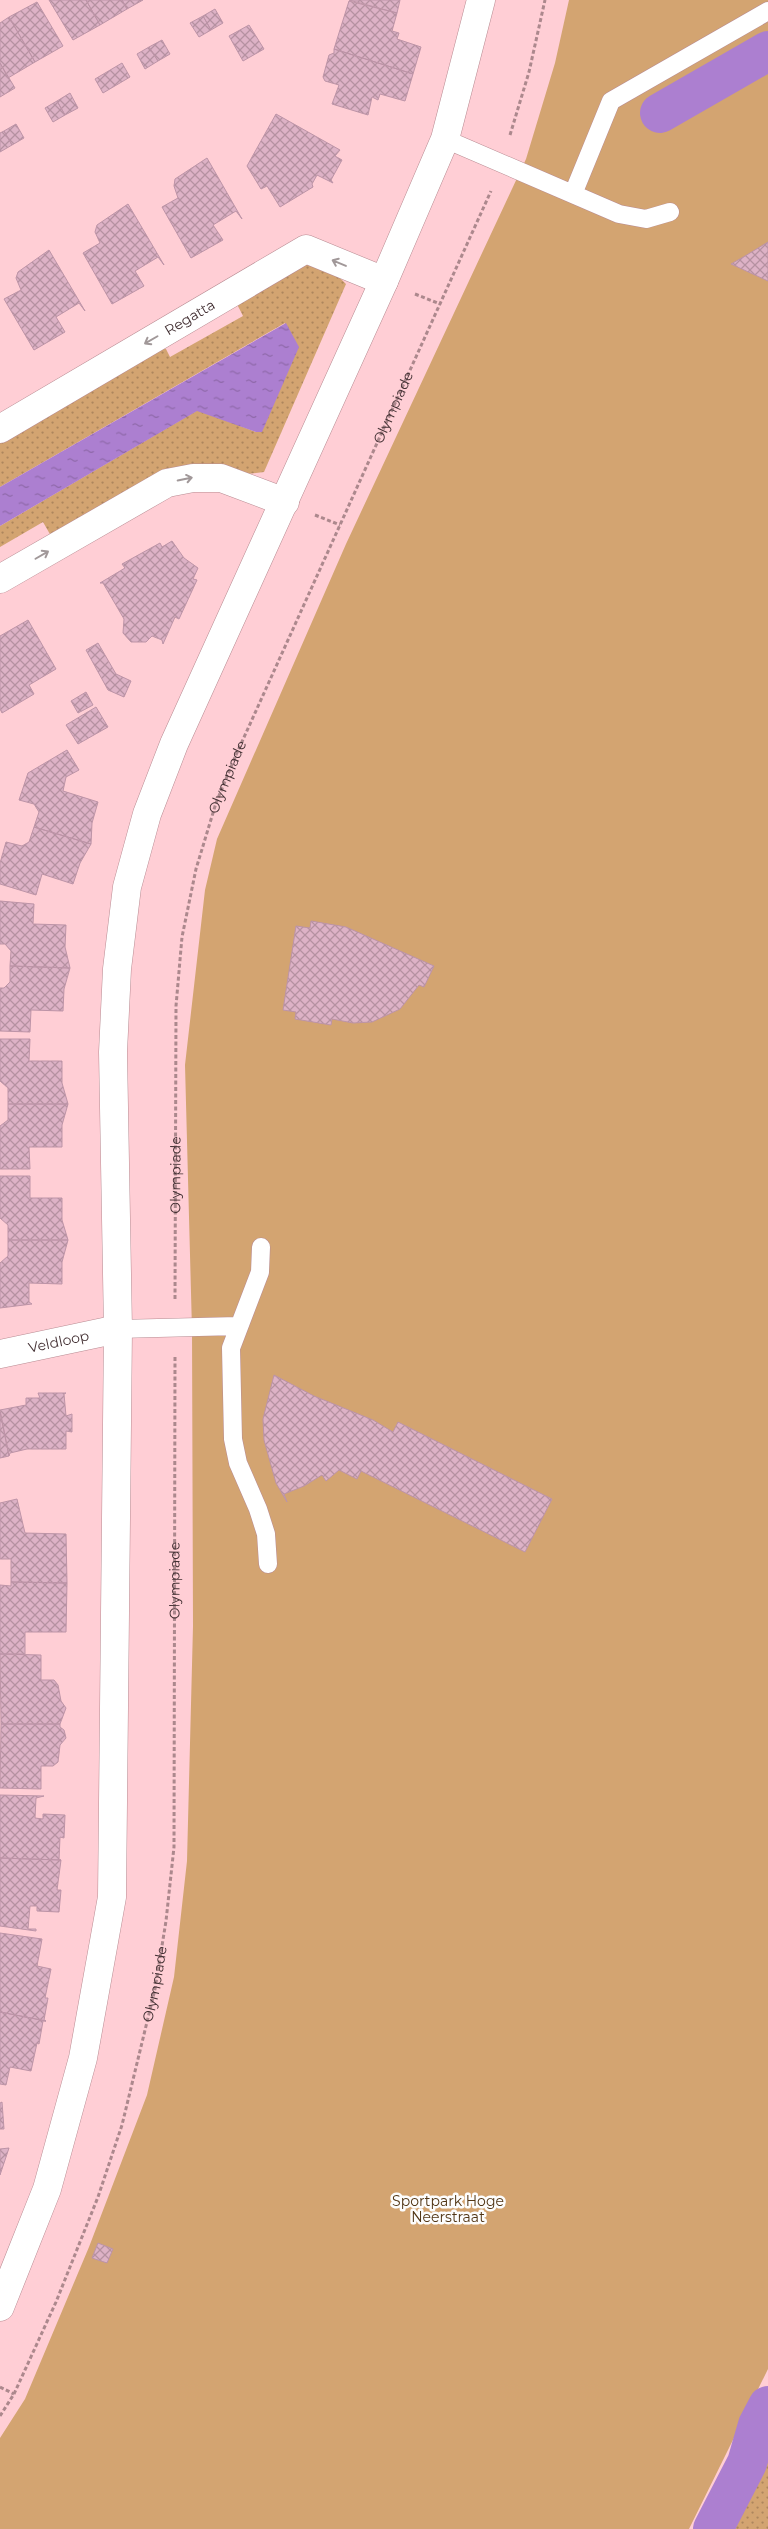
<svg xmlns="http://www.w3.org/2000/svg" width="768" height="2529" font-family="Montserrat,sans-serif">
	<defs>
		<pattern id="grass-dots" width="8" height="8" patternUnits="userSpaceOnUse" patternTransform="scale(1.25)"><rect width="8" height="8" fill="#d3a471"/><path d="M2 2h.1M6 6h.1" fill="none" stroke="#ad865d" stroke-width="1.8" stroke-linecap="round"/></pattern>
		<pattern id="water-ripples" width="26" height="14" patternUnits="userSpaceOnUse" patternTransform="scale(1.25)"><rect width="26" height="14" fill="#ac7fd0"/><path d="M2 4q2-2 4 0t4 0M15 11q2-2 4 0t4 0" fill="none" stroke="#8e68a9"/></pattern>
		<pattern id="building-cross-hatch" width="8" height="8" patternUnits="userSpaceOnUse" patternTransform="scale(1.25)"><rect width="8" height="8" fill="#ddb2c6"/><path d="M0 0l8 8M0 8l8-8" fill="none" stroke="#b591a1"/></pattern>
	</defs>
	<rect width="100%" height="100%" fill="#ffced5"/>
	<path fill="url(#grass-dots)" d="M 314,264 L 336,274 L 346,284 L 264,472 L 247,474 L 213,465 L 164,469 L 51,536 L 43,522 L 0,547 L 0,526 L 198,410 L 256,432 L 285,323 L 0,487 L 0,441 L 160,347 L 166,349 L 170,357 L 243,316 L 236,302 L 299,266 Z
		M 768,2440 L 768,2529 L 723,2529 Z"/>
	<path fill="#d3a471" d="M 569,0 L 768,0 L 768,2369 L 689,2529 L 0,2529 L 0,2438 L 25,2399 L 89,2247 L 147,2095 L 174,1977 L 187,1861 L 193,1626 L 192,1330 L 185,1065 L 205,890 L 217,839 L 346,544 L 526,159 L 555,63 Z"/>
	<path fill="url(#water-ripples)" d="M 286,323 L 299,347 L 262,432 L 256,432 L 197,411 L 0,526 L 0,487 Z"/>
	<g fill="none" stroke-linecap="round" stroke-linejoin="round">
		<path stroke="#ac7fd0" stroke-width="40" d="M 660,113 L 768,51
			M 713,2529 L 747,2463 L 758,2425 L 768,2406"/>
	</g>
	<path fill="url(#building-cross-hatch)" stroke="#bd94a7" d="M 49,0 L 86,0 L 100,25 L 73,40 Z
		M 86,0 L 122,0 L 127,9 L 100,25 Z
		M 122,0 L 143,0 L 127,9 Z
		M 349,0 L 400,0 L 397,13 Z
		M 349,1 L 397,13 L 392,31 L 399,33 L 397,39 L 421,47 L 413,74 L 334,49 Z
		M 37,2 L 63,46 L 35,62 L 9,17 Z
		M 215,9 L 223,23 L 211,30 L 203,16 Z
		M 203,16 L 211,30 L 199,37 L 190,23 Z
		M 9,17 L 35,62 L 8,78 L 0,63 L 0,23 Z
		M 249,25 L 264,49 L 243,61 L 229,36 Z
		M 162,40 L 170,54 L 158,61 L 149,47 Z
		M 149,47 L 158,61 L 145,69 L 137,54 Z
		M 334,49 L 413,74 L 405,101 L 380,94 L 378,100 L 372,97 L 368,115 L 332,104 L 339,85 L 325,81 L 323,77 L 329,55 L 334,53 Z
		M 0,63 L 15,88 L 0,97 Z
		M 122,63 L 130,77 L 103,93 L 95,79 Z
		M 70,93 L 78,108 L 65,115 L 57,101 Z
		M 57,101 L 65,115 L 53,122 L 45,108 Z
		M 276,114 L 340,150 L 335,156 L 342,160 L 331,180 L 333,183 L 317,175 L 312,184 L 313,187 L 280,207 L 267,186 L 261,189 L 247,166 Z
		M 16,124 L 24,138 L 12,145 L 4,131 Z
		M 4,131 L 12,145 L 0,152 L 0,133 Z
		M 207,158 L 242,219 L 236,211 L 213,225 L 223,240 L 191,258 L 162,207 L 178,198 L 174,186 L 175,179 Z
		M 128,204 L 164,265 L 158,257 L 135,271 L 144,286 L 112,304 L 83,253 L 100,243 L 95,232 L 97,225 Z
		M 768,242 L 768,281 L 731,264 L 745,256 Z
		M 49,250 L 85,311 L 79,303 L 56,317 L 65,332 L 34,350 L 4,299 L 21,290 L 16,278 L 18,272 Z
		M 172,541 L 184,558 L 198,568 L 193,579 L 197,580 L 179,619 L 175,617 L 163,644 L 162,640 L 152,636 L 146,642 L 131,642 L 123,633 L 124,619 L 103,583 L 100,583 L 125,568 L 122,564 L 160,543 L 162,547 Z
		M 28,620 L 56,669 L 29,685 L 34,694 L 2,713 L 0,709 L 0,636 Z
		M 98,643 L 116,674 L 131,681 L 124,697 L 108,690 L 86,650 Z
		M 86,692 L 93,705 L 78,713 L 71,701 Z
		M 96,707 L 108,727 L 78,744 L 66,725 Z
		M 67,750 L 79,770 L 66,777 L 63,791 L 98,802 L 92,823 L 91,844 L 34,827 L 39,812 L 34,804 L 19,800 L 28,773 Z
		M 34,827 L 91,844 L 80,863 L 73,884 L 42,874 L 36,895 L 0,884 L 0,863 L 6,842 L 22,846 L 29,842 Z
		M 0,901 L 34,904 L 33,924 L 66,925 L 65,947 L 70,968 L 10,966 L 11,951 L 5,944 L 0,944 Z
		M 311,921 L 346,927 L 434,966 L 424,987 L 419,985 L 400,1009 L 372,1022 L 353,1023 L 332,1019 L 331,1025 L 295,1019 L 296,1012 L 283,1010 L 296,926 L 310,928 Z
		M 10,966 L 70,968 L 64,989 L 63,1011 L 31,1010 L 30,1032 L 0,1031 L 0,988 L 4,988 L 10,982 Z
		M 0,1039 L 30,1039 L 29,1061 L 62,1061 L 62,1083 L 68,1104 L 8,1104 L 8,1088 L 0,1081 Z
		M 8,1104 L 68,1104 L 62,1125 L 62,1147 L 29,1147 L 30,1169 L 0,1169 L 0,1126 L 8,1120 Z
		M 0,1176 L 30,1176 L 30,1198 L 62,1198 L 62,1220 L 68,1240 L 8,1240 L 8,1225 L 0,1218 Z
		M 8,1240 L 68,1240 L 62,1262 L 62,1284 L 29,1283 L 29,1302 L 32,1304 L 0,1308 L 0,1263 L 8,1256 Z
		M 274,1375 L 314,1396 L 373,1420 L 393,1432 L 398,1422 L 552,1499 L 525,1552 L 361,1471 L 357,1479 L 339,1470 L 326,1481 L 322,1475 L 304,1486 L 284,1494 L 287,1502 L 276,1483 L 264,1440 L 263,1419 Z
		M 38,1393 L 66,1393 L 64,1394 L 66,1416 L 72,1414 L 72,1432 L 66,1431 L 66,1449 L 27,1449 L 10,1453 L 9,1456 L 0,1410 L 26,1405 L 26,1398 L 40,1398 Z
		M 0,1412 L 9,1456 L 0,1458 Z
		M 17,1499 L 25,1533 L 66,1534 L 67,1583 L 11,1582 L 11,1559 L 0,1559 L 0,1503 Z
		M 11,1582 L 67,1583 L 66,1632 L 25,1632 L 25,1654 L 0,1654 L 0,1585 L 11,1586 Z
		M 0,1654 L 41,1655 L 41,1680 L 54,1680 L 58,1685 L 61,1701 L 66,1708 L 60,1724 L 1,1724 Z
		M 1,1724 L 60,1724 L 60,1727 L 64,1730 L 66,1738 L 60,1745 L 58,1762 L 53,1766 L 41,1766 L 41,1789 L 0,1788 Z
		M 0,1795 L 44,1796 L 36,1798 L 35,1818 L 43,1819 L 43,1814 L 65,1815 L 64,1838 L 60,1837 L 59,1860 L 61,1860 L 0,1858 Z
		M 0,1858 L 61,1860 L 57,1890 L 61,1890 L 59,1912 L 37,1911 L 37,1906 L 30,1906 L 28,1929 L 36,1929 L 36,1931 L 0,1926 Z
		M 0,1933 L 42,1939 L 37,1966 L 51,1969 L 45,1998 L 48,1998 L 44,2020 L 46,2021 L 0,2012 Z
		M 0,2012 L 46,2021 L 43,2021 L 39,2044 L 37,2043 L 31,2071 L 10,2067 L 6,2085 L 0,2084 Z
		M 2,2102 L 4,2129 L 0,2129 L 0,2103 Z
		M 9,2148 L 0,2175 L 0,2149 Z
		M 98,2243 L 113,2249 L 107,2263 L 92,2258 Z"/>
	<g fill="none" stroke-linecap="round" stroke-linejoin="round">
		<defs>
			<path id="service" d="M 445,139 L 619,214 L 646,219 L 670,212
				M 573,194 L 611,101 L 768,11
				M 261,1247 L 260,1272 L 231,1348 L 233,1439 L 238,1463 L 258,1509 L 266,1534 L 268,1564
				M 118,1329 L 238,1326"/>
			<g id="minor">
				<path id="s3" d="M 0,429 L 306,249 L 384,281"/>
				<path d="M 0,579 L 167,483 L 193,478 L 221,478 L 285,502"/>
				<path id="s4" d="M 0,1354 L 118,1329"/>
				<path d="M 0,2307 L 47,2189 L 83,2058 L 112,1897 L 118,1329 L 113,1052 L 117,969 L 127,887 L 147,814 L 174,744 L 384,281 L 445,139 L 481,0"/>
			</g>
		</defs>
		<use href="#service" stroke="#b88b92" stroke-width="19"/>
		<use href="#minor" stroke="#b88b92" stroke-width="29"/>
		<g stroke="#ac888d" stroke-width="3" stroke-dasharray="4 2.5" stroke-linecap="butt">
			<path d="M 510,135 L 529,72 L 545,0"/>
			<path d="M 415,294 L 440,304"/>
			<path d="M 315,515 L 340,525"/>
			<path id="s1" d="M 175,1299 L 176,1006 L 182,937 L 196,869 L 216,803 L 236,755 L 491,191"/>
			<path d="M 0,2387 L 14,2394"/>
			<path id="s2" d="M 0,2416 L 14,2394 L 56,2302 L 98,2197 L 122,2125 L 155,1989 L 166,1921 L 174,1847 L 175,1357"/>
		</g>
		<use href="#service" stroke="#fff" stroke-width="18"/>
		<use href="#minor" stroke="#fff" stroke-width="28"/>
	</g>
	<defs><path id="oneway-shaft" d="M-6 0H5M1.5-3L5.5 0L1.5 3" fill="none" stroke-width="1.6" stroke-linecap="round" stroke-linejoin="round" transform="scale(1.25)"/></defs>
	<g stroke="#a19899">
		<use href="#oneway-shaft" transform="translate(339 263) rotate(-157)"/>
		<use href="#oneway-shaft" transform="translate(151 340) rotate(150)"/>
		<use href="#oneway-shaft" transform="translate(185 479) rotate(-12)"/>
		<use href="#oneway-shaft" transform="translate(42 555) rotate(-30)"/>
	</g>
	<g text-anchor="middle" stroke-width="5" stroke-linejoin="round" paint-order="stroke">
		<g font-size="14" fill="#433033" stroke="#fdfdfd">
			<text dy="5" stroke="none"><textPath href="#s3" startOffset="220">Regatta</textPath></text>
			<text dy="5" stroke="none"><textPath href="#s1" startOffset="934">Olympiade</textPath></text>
			<text dy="5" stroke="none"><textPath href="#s1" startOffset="529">Olympiade</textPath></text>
			<text dy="5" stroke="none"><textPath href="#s1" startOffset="124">Olympiade</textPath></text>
			<text dy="5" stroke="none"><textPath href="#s4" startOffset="60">Veldloop</textPath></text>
			<text dy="5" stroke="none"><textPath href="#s2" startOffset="866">Olympiade</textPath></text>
			<text dy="5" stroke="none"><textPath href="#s2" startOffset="461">Olympiade</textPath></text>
		</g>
		<g font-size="14" fill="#513514" stroke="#fdfdfd">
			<text x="448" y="2206">Sportpark Hoge<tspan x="448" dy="16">Neerstraat</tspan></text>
		</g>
	</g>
</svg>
